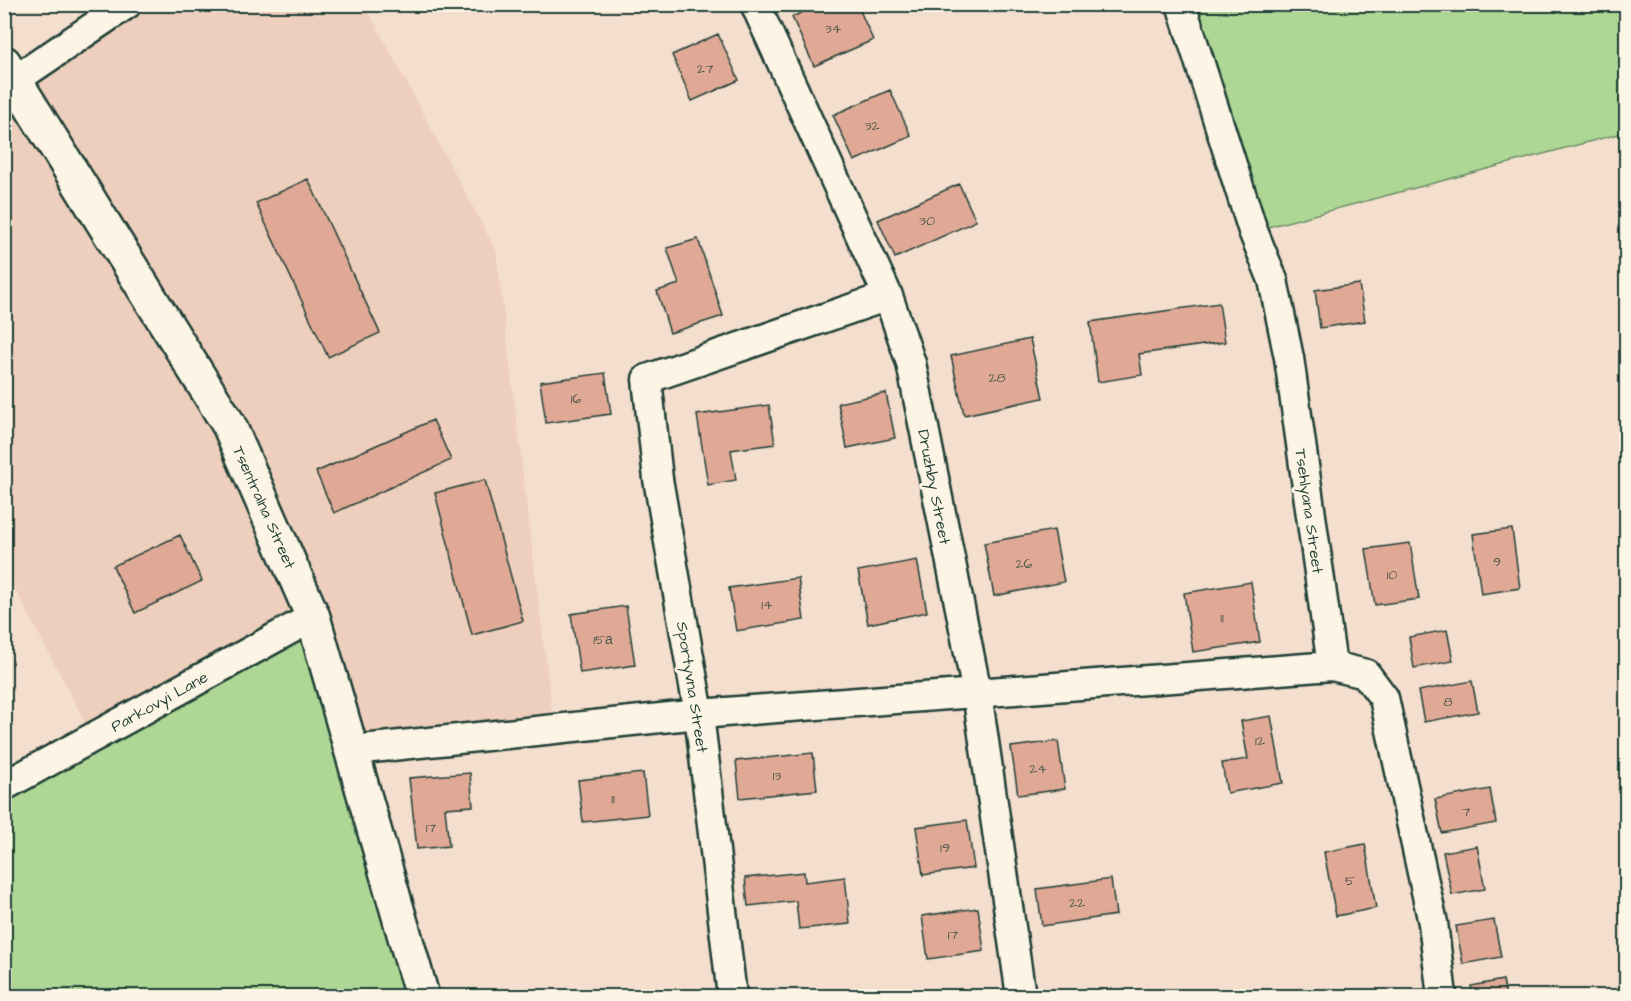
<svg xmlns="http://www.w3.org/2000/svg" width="1631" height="1001" font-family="'Architects Daughter',sans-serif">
	<rect width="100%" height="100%" fill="#f4decd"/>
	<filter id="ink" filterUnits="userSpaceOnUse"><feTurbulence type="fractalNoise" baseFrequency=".0167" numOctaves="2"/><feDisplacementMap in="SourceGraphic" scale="12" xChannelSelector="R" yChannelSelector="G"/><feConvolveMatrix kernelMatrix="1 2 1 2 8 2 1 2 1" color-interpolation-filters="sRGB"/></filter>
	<g filter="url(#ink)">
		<path fill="#eecebc" d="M 127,5 L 365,5 L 496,251 L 554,729 L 353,750 L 93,737 L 8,575 L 5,576 L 4,63 L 15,80 Z"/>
		<path fill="#aed795" stroke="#668a64" stroke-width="1.5" d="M 1181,5 L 1626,5 L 1626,132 L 1253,231 Z
			M 313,617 L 422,996 L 5,996 L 5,786 Z"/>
		<path fill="#e0a996" stroke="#1f3d34" stroke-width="1.5" d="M 820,4 L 857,4 L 873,40 L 814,66 L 792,17 Z
			M 718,34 L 739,80 L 692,101 L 672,55 Z
			M 890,90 L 911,136 L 854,161 L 833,115 Z
			M 308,179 L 380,333 L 328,357 L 256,203 Z
			M 959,184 L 976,221 L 895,258 L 878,220 Z
			M 698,239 L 723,316 L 670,333 L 657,291 L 679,284 L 667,248 Z
			M 1359,284 L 1365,321 L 1320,328 L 1315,290 Z
			M 1219,303 L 1225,342 L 1139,354 L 1142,375 L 1098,382 L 1090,322 Z
			M 1030,339 L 1043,398 L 964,415 L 951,356 Z
			M 605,373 L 611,414 L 546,423 L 540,382 Z
			M 886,393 L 895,438 L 847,448 L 838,403 Z
			M 769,405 L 775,444 L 731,450 L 736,480 L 708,485 L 697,415 Z
			M 433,420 L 451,460 L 334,513 L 316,472 Z
			M 485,480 L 523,621 L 472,635 L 435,493 Z
			M 1512,529 L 1520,588 L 1481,594 L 1473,534 Z
			M 1054,530 L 1064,582 L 994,596 L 984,543 Z
			M 180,535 L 202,581 L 135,613 L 113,566 Z
			M 1410,543 L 1419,599 L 1375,605 L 1366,549 Z
			M 917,560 L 927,612 L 868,624 L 858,571 Z
			M 798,578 L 804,620 L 736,631 L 729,588 Z
			M 1251,582 L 1260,642 L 1193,652 L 1184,593 Z
			M 626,606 L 635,665 L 580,673 L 571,614 Z
			M 1447,630 L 1453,661 L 1414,668 L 1409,637 Z
			M 1472,681 L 1478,712 L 1424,722 L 1418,691 Z
			M 1271,716 L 1283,783 L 1227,793 L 1222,763 L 1248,759 L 1241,721 Z
			M 1058,741 L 1065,789 L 1018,795 L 1011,747 Z
			M 813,753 L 817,790 L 740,798 L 736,761 Z
			M 470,773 L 473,806 L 445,808 L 449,846 L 417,849 L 409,778 Z
			M 643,773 L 648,815 L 583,822 L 578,780 Z
			M 1490,789 L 1496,823 L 1442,833 L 1435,799 Z
			M 967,820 L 974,868 L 923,875 L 916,827 Z
			M 1365,844 L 1376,908 L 1336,916 L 1324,852 Z
			M 1477,846 L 1485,889 L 1452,895 L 1443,852 Z
			M 804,872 L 805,882 L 845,877 L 850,924 L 799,929 L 796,901 L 748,906 L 745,878 Z
			M 1111,879 L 1116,915 L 1042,926 L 1037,889 Z
			M 978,908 L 984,951 L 928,959 L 922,916 Z
			M 1494,920 L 1501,957 L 1463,964 L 1456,926 Z
			M 1503,980 L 1506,996 L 1473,996 L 1471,986 Z"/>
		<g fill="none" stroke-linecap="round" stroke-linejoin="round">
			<defs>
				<path id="street" d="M 755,4 L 888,296 L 911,363 L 977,693 L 1021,996
					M 1181,4 L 1253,231 L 1273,280 L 1289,358 L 1332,666
					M 15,80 L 127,4
					M 353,750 L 699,714 L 1332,666 L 1366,674 L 1384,698 L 1433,923 L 1442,996
					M 4,786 L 313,617
					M 732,996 L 699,714 L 658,479 L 647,379 L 888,296"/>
				<path id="secondary" d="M 4,63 L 229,425 L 313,617 L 422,996"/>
			</defs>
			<use href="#street" stroke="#1f3d34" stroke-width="33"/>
			<use href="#secondary" stroke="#1f3d34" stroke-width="38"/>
			<use href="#street" stroke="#fcf5e5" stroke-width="28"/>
			<use href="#secondary" stroke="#fcf5e5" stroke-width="33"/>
		</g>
	</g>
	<g text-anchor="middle" stroke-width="6" stroke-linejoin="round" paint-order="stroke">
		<g font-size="14" fill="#4f584c">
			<text x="833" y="33">34</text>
			<text x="705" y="73">27</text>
			<text x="872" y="130">32</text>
			<text x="927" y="225">30</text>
			<text x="997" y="382">28</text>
			<text x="576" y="403">16</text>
			<text x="1497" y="566">9</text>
			<text x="1024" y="568">26</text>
			<text x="1392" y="579">10</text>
			<text x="767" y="609">14</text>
			<text x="1222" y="622">11</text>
			<text x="603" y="644">15а</text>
			<text x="1448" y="706">8</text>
			<text x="1260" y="745">12</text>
			<text x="1038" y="773">24</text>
			<text x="777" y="780">13</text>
			<text x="613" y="803">11</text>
			<text x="1466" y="816">7</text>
			<text x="431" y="832">17</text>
			<text x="945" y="852">19</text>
			<text x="1350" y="885">5</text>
			<text x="1077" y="907">22</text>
			<text x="953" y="939">17</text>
		</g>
		<g font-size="16" fill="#1f3d34" stroke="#fcf5e5">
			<text transform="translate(935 487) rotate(79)" y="6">Druzhby Street</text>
			<text transform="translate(265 507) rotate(66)" y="6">Tsentralna Street</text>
			<text transform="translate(1310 511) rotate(82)" y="6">Tsehlyana Street</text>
			<text transform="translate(693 687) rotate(81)" y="6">Sportyvna Street</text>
			<text transform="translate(159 701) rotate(-29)" y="6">Parkovyi Lane</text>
		</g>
	</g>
	<rect width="1631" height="1001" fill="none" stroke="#fcf5e5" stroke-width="24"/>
	<rect x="12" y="12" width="1607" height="977" fill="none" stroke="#1f3d34" stroke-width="2" filter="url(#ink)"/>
</svg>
